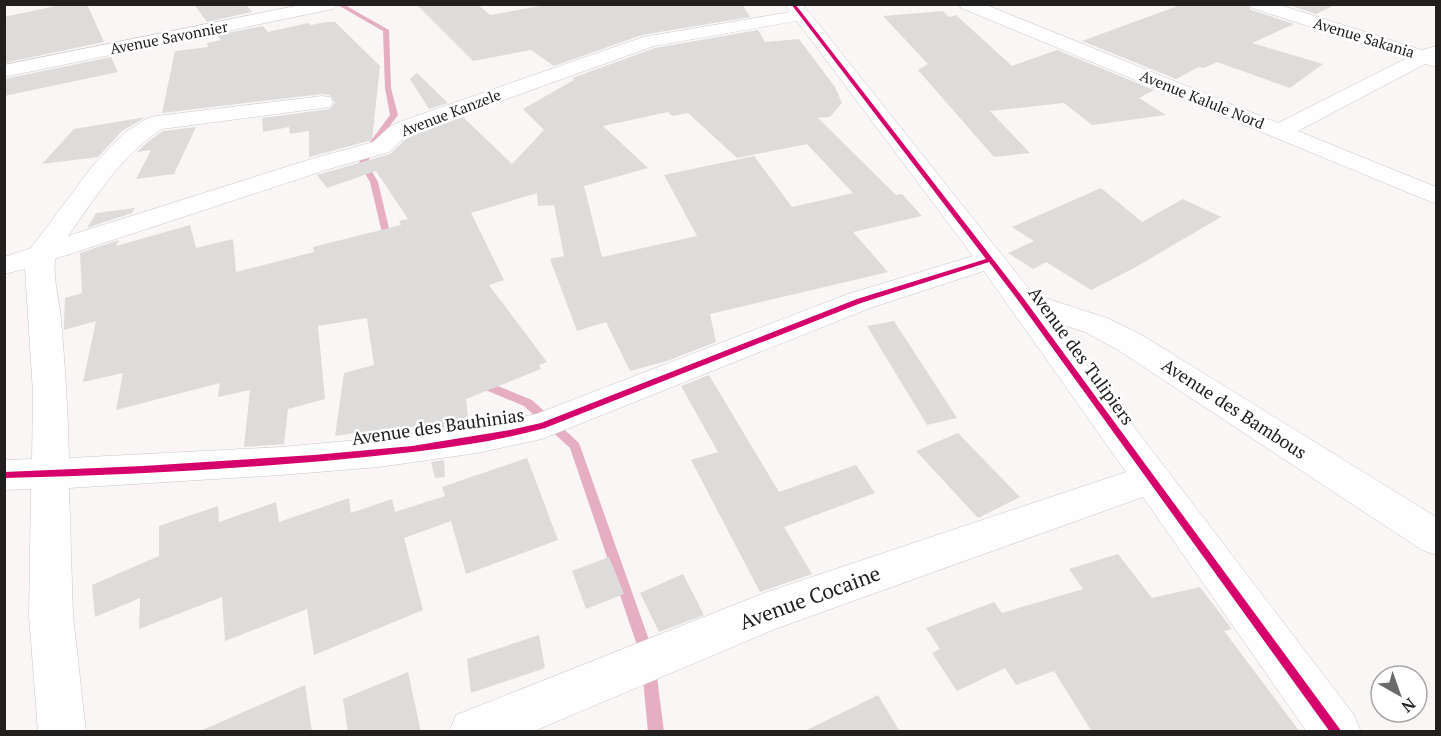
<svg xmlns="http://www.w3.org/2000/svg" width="1441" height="736" font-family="'PT Serif',serif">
	<rect width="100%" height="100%" fill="#f9f6f5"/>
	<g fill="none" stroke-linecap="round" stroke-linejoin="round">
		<path fill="#e6aec3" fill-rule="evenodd" d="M 336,4 L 343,4 L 389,30 L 391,88 L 398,115 L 378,142 L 367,163 L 378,182 L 392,241 L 388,244 L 384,241 L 370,182 L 359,163 L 370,142 L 390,115 L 385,88 L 383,31 Z
			M 480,379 L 532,400 L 579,443 L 654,654 L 652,659 L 647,661 L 642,659 L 640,654 L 570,448 L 524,406 L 476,386 L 475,383 L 476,380 Z
			M 649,662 L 654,664 L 656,669 L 664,732 L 648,732 L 642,669 L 644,664 Z"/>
	</g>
	<path fill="#dedcdb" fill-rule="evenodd" d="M 65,4 L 87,4 L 104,42 L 4,63 L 4,17 Z
		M 194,4 L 245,4 L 252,12 L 207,22 Z
		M 416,4 L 477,4 L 490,15 L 551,4 L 742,4 L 750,17 L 642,35 L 554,66 L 531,50 L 473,61 Z
		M 1183,4 L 1248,4 L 1251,10 L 1294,24 L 1252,43 L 1323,64 L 1290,88 L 1217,62 L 1204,68 L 1199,67 L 1176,79 L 1082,41 Z
		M 1286,4 L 1337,4 L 1316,14 Z
		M 943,11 L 949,17 L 956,15 L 1012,66 L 1057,50 L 1154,90 L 1139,98 L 1166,115 L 1092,125 L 1064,103 L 990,111 L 1030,153 L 994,157 L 918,70 L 928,64 L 883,16 Z
		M 326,22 L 335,22 L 380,66 L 372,140 L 309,157 L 309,131 L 290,134 L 289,127 L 263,132 L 262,118 L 330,109 L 335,103 L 330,95 L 322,94 L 162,113 L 175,51 L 208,47 L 207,43 L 221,40 L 217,35 L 263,26 L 268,32 L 308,23 L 311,25 Z
		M 758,30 L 765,42 L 799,39 L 835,87 L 842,103 L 830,117 L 818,118 L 896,195 L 902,194 L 922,216 L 853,232 L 888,272 L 710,314 L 716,342 L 667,361 L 630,371 L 606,322 L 577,331 L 550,259 L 564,256 L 554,205 L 538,206 L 537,193 L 471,213 L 504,280 L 489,285 L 547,362 L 539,365 L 541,369 L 466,399 L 468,419 L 444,424 L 444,428 L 422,430 L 421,425 L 355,438 L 354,433 L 335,436 L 344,373 L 374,365 L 367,318 L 318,326 L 325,399 L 288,409 L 284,444 L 244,447 L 250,390 L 218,397 L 220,383 L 116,410 L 123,373 L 83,382 L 96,321 L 64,330 L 64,323 L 65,298 L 82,293 L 80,253 L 119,240 L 116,246 L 190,225 L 196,248 L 233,239 L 236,272 L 314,252 L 313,247 L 401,225 L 399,221 L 408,219 L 376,171 L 327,188 L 317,175 L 390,154 L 405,140 L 416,134 L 463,117 L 512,164 L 544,130 L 523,109 L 574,80 L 572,78 L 655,48 ZM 668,112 L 672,116 L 688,113 L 737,158 L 807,144 L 853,193 L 792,207 L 754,156 L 664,175 L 697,236 L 602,257 L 584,186 L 648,168 L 603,126 Z
		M 111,57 L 118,72 L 4,96 L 4,79 Z
		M 417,73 L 448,103 L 429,109 L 410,79 Z
		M 146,117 L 122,131 L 98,157 L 42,164 L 74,129 Z
		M 196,127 L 174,174 L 136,179 L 151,150 L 137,152 L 149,141 L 163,131 Z
		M 1101,188 L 1142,222 L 1183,199 L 1221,217 L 1134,268 L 1091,290 L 1046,262 L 1033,269 L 1008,253 L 1034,241 L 1012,227 Z
		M 135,208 L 132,213 L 87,228 L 96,213 Z
		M 894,321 L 957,418 L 927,425 L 867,326 Z
		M 709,375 L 779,492 L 856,465 L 875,493 L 784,527 L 812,574 L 760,592 L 691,460 L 718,452 L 681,386 Z
		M 958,433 L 1020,497 L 978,518 L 916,451 Z
		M 527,458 L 558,540 L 466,574 L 451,521 L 404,538 L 423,610 L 314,655 L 307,609 L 225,641 L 222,597 L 139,629 L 140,598 L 95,617 L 92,585 L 159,556 L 159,526 L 218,506 L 219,522 L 276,502 L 279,522 L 349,498 L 351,513 L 392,499 L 395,512 L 445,496 L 442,487 Z
		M 444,460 L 445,477 L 435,478 L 431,462 Z
		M 1118,554 L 1152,598 L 1200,587 L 1232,629 L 1224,631 L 1300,732 L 1092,732 L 1054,671 L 1016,685 L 1005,668 L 957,691 L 932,653 L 940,649 L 926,628 L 994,602 L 1002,613 L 1083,589 L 1069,569 Z
		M 609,557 L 624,594 L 586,609 L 572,571 Z
		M 683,574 L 704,615 L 659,632 L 640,593 Z
		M 539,635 L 545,668 L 471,693 L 467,659 Z
		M 408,672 L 421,732 L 348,732 L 343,699 Z
		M 305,685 L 312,732 L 198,732 Z
		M 878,695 L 900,732 L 803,732 Z"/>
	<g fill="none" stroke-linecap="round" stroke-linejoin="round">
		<defs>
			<path id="minor" d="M 305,4 L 341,4 L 333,9 L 4,77 L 4,65 Z
				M 785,4 L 802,4 L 808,11 L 1033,294 L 1107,318 L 1140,334 L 1436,517 L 1436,555 L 1422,550 L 1118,350 L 1085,332 L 1054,322 L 1354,715 L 1361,732 L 1307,732 L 1143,497 L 775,629 L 532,732 L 449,732 L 456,715 L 764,593 L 1126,472 L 984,271 L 870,308 L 542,439 L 477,453 L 379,467 L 281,475 L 69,488 L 73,615 L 86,732 L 38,732 L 29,615 L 31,489 L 4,490 L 4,460 L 32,459 L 33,393 L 25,269 L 4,274 L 4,257 L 31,248 L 94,164 L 124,133 L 148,118 L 156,116 L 322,96 L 330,97 L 333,102 L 330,107 L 322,108 L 162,129 C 121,155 96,197 68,236 L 311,159 L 373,142 L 388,128 L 399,122 L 643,37 L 790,12 ZM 797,21 L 973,256 L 848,294 L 536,414 L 477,426 L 379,438 L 281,447 L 69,458 C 68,411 65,365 61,319 C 59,299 53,279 55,259 L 329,169 L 389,152 L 404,138 L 415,132 L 654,46 Z
				M 959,4 L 984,4 L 1278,123 L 1407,58 L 1252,8 L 1250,4 L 1277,4 L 1422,50 L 1436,46 L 1436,67 L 1425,64 L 1298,131 L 1436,187 L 1436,204 L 961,8 Z"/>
		</defs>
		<use href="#minor" stroke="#cac7c6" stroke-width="1"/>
		<use href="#minor" fill="#fefefe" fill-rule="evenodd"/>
		<defs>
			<path id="cycleway" d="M 791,4 L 795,4 L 1024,299 L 1342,732 L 1330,732 L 1020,303 L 989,262 L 861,303 L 545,428 C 473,448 397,454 324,461 C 218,470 111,476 4,478 L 4,472 L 143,466 L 314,455 L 412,446 L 510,430 L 541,423 L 857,299 L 986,259 Z"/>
		</defs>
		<use href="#cycleway" stroke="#fff" stroke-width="3"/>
		<use href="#cycleway" fill="#d6006c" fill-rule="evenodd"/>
	</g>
	<g text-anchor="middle" stroke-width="5" stroke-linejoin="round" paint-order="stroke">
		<g font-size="15" fill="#22201f" stroke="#fff">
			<text transform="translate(169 38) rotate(-11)" y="5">Avenue Savonnier</text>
			<text transform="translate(1364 38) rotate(17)" y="5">Avenue Sakania</text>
			<text transform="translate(1202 100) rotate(22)" y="5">Avenue Kalule Nord</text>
			<text transform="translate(451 113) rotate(-21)" y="5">Avenue Kanzele</text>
		</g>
		<g font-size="18" fill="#22201f" stroke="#fff">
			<text transform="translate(1081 356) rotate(54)" y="6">Avenue des Tulipiers</text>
			<text transform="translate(1234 409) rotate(33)" y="6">Avenue des Bambous</text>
			<text transform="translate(438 427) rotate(-8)" y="6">Avenue des Bauhinias</text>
		</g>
		<g font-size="21" fill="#22201f" stroke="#fff">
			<text transform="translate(810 598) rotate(-20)" y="7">Avenue Cocaine</text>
		</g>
	</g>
	<rect width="1441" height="736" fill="none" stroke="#22201f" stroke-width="12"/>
	<g transform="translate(1399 694) rotate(140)"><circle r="28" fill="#ffffff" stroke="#a7a6a5" stroke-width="1.5"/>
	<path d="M0-4.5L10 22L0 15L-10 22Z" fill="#6d6b6a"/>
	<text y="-9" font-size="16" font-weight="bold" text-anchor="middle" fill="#22201f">N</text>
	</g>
</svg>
